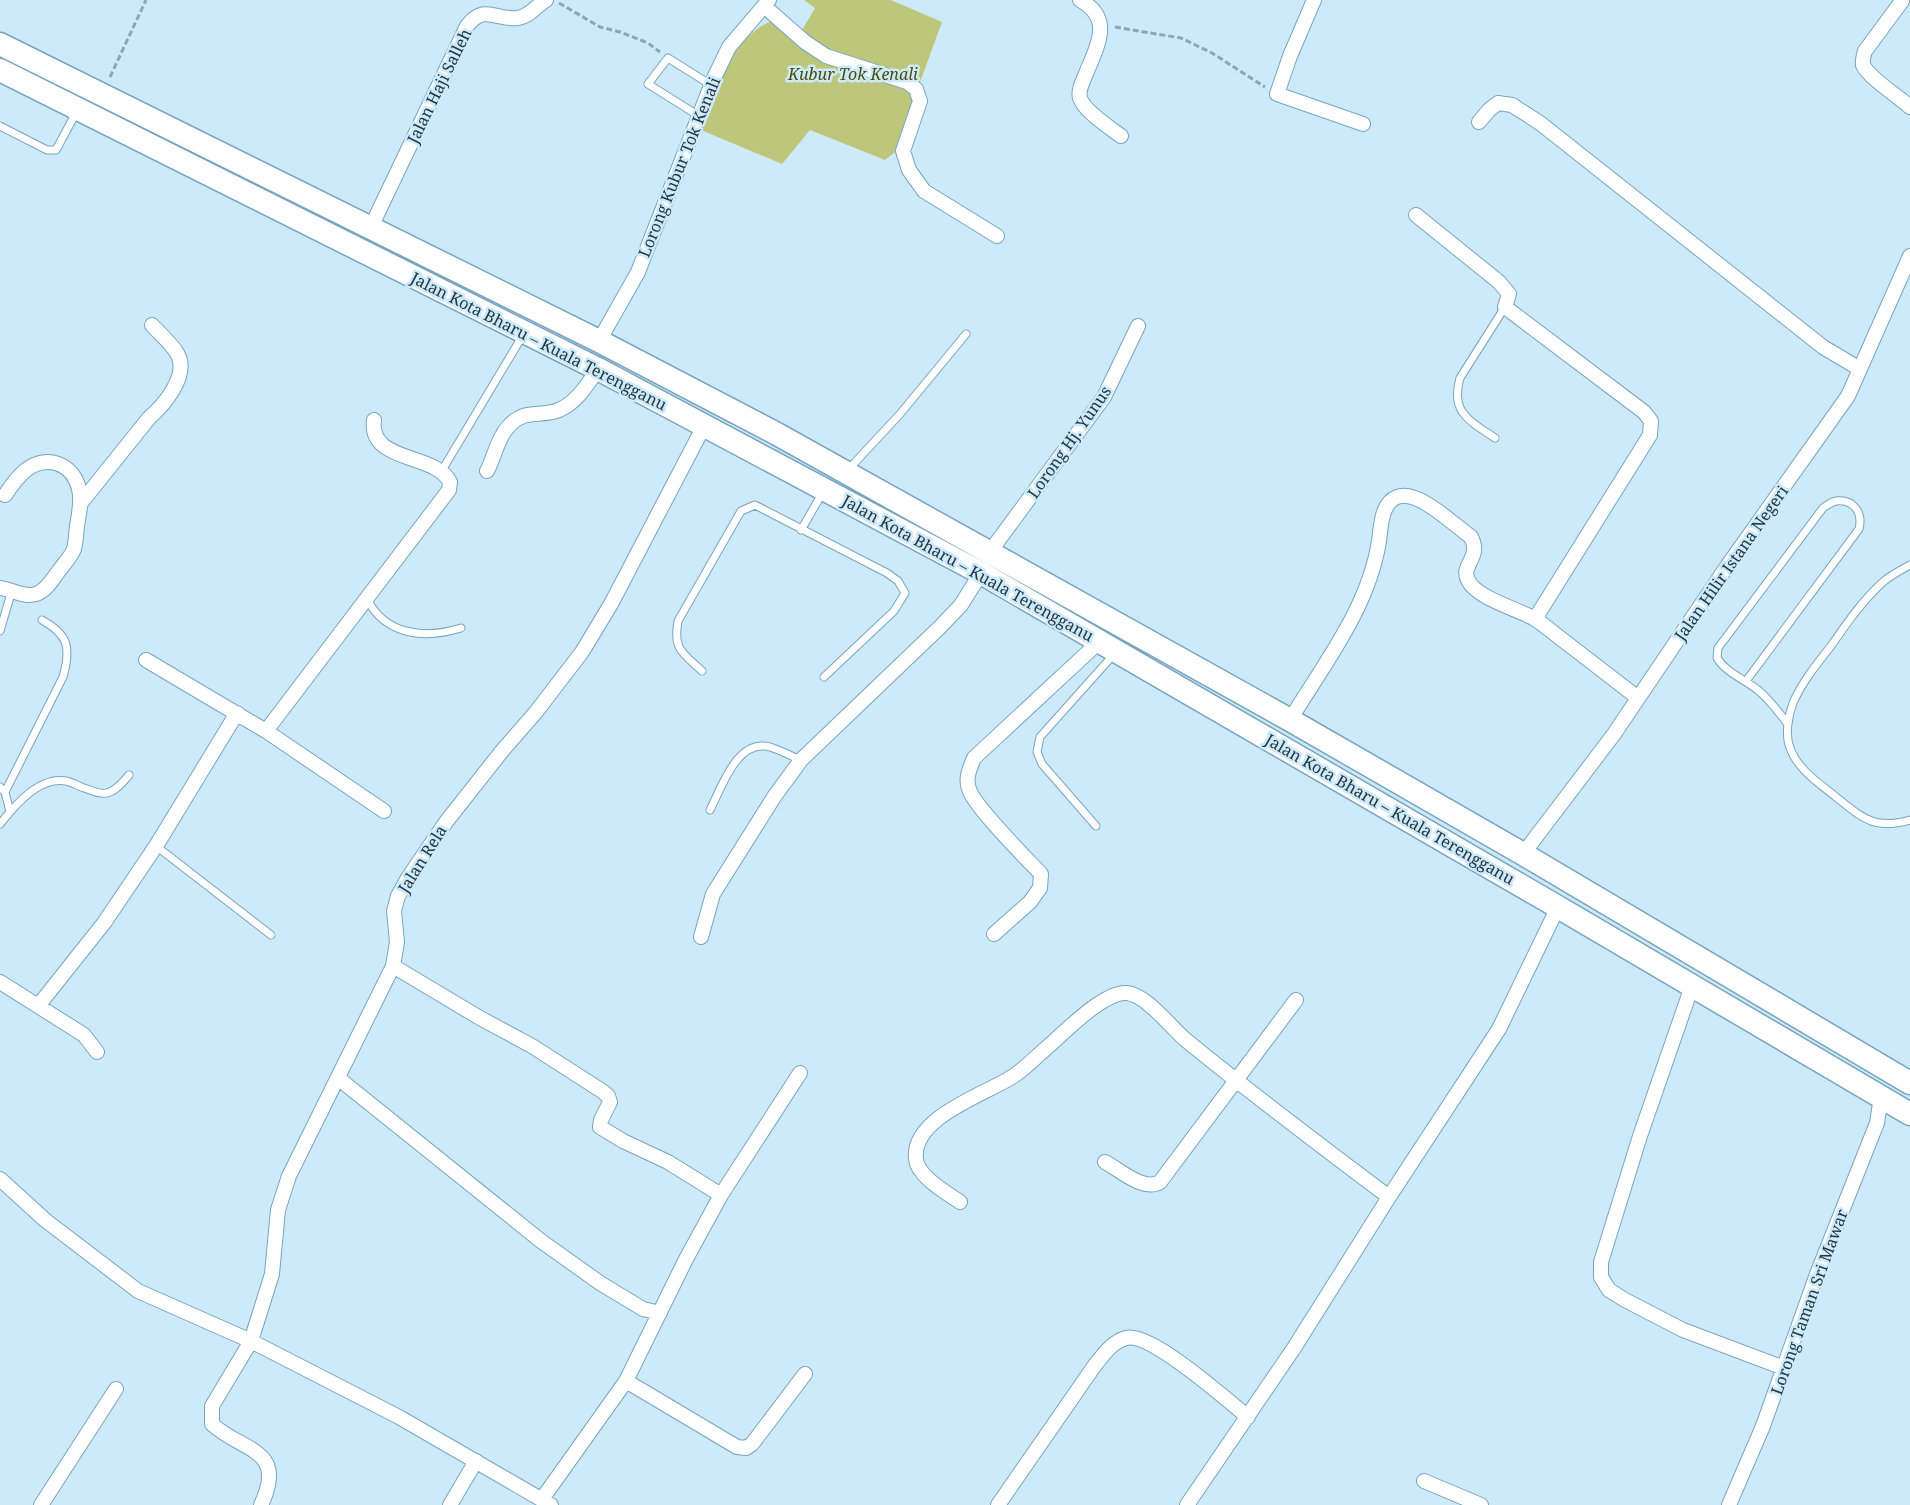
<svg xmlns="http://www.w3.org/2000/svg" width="1910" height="1505" font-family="'Noto Serif',serif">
	<rect width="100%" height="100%" fill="#cdeafb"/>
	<path fill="#bdc77b" d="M 804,0 L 891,0 L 942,22 L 894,153 L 885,160 L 810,130 L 782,164 L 701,130 C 717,91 729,39 771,21 L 801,32 L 815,8 Z"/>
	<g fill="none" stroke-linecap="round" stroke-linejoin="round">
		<defs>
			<path id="service" d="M 699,116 L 648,84 L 668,58 L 711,85
				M 0,126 L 47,150 L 56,150 L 77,111
				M 1495,438 C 1470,421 1450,413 1460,378 L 1505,307
				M 847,471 L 900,414 L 966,334
				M 441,472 L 523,335
				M 801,530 L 823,492
				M 1910,565 C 1901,570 1891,575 1883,582 C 1862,601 1847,623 1831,646 C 1817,664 1802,682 1793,703 C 1788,716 1785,735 1790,748 C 1798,770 1819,783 1836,797 C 1864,819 1874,830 1910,820
				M 367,599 C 386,636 425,639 461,628
				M 0,631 L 12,590
				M 702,671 C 682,652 673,650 678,621 L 741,511 L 755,505 L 887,573 L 898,581 L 905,593 L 894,611 L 824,677
				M 1746,681 L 1859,529 C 1863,513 1854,499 1836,501 C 1831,502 1826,506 1823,508 L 1718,648 L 1717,658 C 1727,674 1745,679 1759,691 C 1770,700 1779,713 1788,724
				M 0,787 L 5,792 L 10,812 L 0,824
				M 5,792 L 63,677 C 71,648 69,635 42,620
				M 710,810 C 722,787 737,738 770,747 C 780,750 791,756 801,760
				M 10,812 C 23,797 43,777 66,781 C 72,782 78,786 84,788 C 91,790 99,795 107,793 C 116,791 123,782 129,775
				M 1096,826 L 1042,764 L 1037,752 L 1040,737 L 1115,653
				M 156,846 L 271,935"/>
			<path id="minor" d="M 1080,0 C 1115,19 1096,48 1085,76 C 1082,83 1078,91 1080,98 C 1084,111 1110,128 1121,136
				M 1314,0 L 1290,56 L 1277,94 L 1363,124
				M 1902,1 L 1865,51 C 1864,55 1862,60 1863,65 C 1869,78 1899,97 1910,107
				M 764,6 L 805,42 L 826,56 L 907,82 L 916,89 L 920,101 L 903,151 L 909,170 L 924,191 L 997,236
				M 1479,122 L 1489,110 L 1498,103 L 1512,105 L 1540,123 L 1823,347 L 1860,369
				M 1416,215 L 1499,282 L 1509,294 L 1505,307 L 1644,412 L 1651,421 L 1650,435 L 1535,619
				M 371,227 L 467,26 C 485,3 496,21 518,18 C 530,16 536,6 546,0
				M 599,341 L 638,272 L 714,78 L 729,47 L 769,0
				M 487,471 C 494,458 497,440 507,428 C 525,407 539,418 559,410 C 577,402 587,385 598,369
				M 80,504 L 149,418 C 164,405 190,375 177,353 C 171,343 160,334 152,325
				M 989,553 L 1104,397 L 1138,326
				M 0,588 C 11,589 25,598 36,594 C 46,591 52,580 58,572 C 63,565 71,557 74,549 C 76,542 76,533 77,526 C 79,514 82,501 79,489 C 73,463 46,454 26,470 C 17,477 11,486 5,495
				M 146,660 L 266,731 L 384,811
				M 1290,720 C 1324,664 1369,607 1379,541 C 1381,527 1381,503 1397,497 C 1418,489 1454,525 1471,537 C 1482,558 1460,565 1468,580 C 1476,598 1518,609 1535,619 C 1546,626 1557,636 1568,644 C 1591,662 1615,680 1638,698
				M 266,731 L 449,490 L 450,482 C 436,453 368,463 374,420
				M 1523,854 L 1614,734 L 1728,565 L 1848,396 L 1910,256
				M 994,934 L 1030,902 L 1040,888 L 1041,874 C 1027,859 973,805 969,789 C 965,778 970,768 974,758 L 1100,641
				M 701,937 L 713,894 L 774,797 L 801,760 L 940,627 L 961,605 L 981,573
				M 393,966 L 480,1018 L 532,1046 L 602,1091 L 608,1096 L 610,1102 L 601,1120 L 600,1127 L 623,1141 L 668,1162 L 721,1195
				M 0,982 L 84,1035 L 97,1052
				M 1692,986 L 1640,1136 L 1601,1262 L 1601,1277 L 1609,1290 L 1625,1300 L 1683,1330 L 1784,1368
				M 38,1006 L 104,923 L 156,846 L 237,713
				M 338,1078 L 541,1241 L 600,1283 L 643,1309 L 660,1313
				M 1105,1162 C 1120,1170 1144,1192 1160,1182 L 1296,1000
				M 0,1179 L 45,1220 L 138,1291 L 251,1341 L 399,1417 L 551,1505
				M 960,1202 C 947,1193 917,1176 916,1159 C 911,1117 987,1094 1015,1075 C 1025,1068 1034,1059 1043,1051 C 1061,1036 1103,991 1127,993 C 1147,995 1172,1029 1187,1041 C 1253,1095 1321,1146 1389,1197
				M 626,1381 L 737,1447 L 746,1448 L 752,1444 L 805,1374
				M 1424,1481 L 1481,1505
				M 542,1499 L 626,1381 L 686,1259 L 721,1195 L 800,1073
				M 41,1505 L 116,1389
				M 261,1505 C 288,1448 242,1452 212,1424 L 212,1406 L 251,1341 L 272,1274 L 278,1210 L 289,1176 L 393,966 L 397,942 L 394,911 L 398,896 L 408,878 L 446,822 L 502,751 L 536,712 L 582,652 L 611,604 L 704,426
				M 450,1505 L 476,1461
				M 998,1505 L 1095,1365 C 1104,1354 1112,1342 1126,1338 C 1150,1331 1227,1400 1248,1417
				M 1187,1505 L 1294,1348 L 1389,1197 L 1499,1029 L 1558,907
				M 1729,1505 L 1763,1426 L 1817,1274 L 1877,1123 L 1881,1097"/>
			<path id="trunk" d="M 0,44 L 599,341 L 777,434 L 1290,720 L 1523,854 L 1910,1083
				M 0,70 L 598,369 L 981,573 L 1558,907 L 1910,1114"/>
		</defs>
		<use href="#service" stroke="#77a5c0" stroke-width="9"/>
		<use href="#minor" stroke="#77a5c0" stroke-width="16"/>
		<use href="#trunk" stroke="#77a5c0" stroke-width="25"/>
		<path stroke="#8da6b5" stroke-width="3" stroke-dasharray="6 3" stroke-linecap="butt" d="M 559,3 L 600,27 L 620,32 L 648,43 L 660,52
			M 1115,27 L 1181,38 L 1212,53 L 1265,87
			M 110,77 L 146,0"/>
		<use href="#service" stroke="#fff" stroke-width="7"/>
		<use href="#minor" stroke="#fff" stroke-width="14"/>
		<use href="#trunk" stroke="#fff" stroke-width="22"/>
	</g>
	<g text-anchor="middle" stroke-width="5" stroke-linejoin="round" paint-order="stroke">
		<g font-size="16" font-style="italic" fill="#484e11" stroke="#cdeafb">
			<text x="853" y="80">Kubur Tok Kenali</text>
		</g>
		<g font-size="16" fill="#243742" stroke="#cdeafb">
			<text transform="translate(439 86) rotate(-64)" y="6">Jalan Haji Salleh</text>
			<text transform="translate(679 167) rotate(-68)" y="6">Lorong Kubur Tok Kenali</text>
			<text transform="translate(539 341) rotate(27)" y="6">Jalan Kota Bharu – Kuala Terengganu</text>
			<text transform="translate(1069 442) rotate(-55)" y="6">Lorong Hj. Yunus</text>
			<text transform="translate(1731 563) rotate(-55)" y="6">Jalan Hilir Istana Negeri</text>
			<text transform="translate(968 568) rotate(29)" y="6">Jalan Kota Bharu – Kuala Terengganu</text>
			<text transform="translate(1390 809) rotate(30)" y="6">Jalan Kota Bharu – Kuala Terengganu</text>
			<text transform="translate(422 859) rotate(-58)" y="6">Jalan Rela</text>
			<text transform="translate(1809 1302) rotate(-70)" y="6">Lorong Taman Sri Mawar</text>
		</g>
	</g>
</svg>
